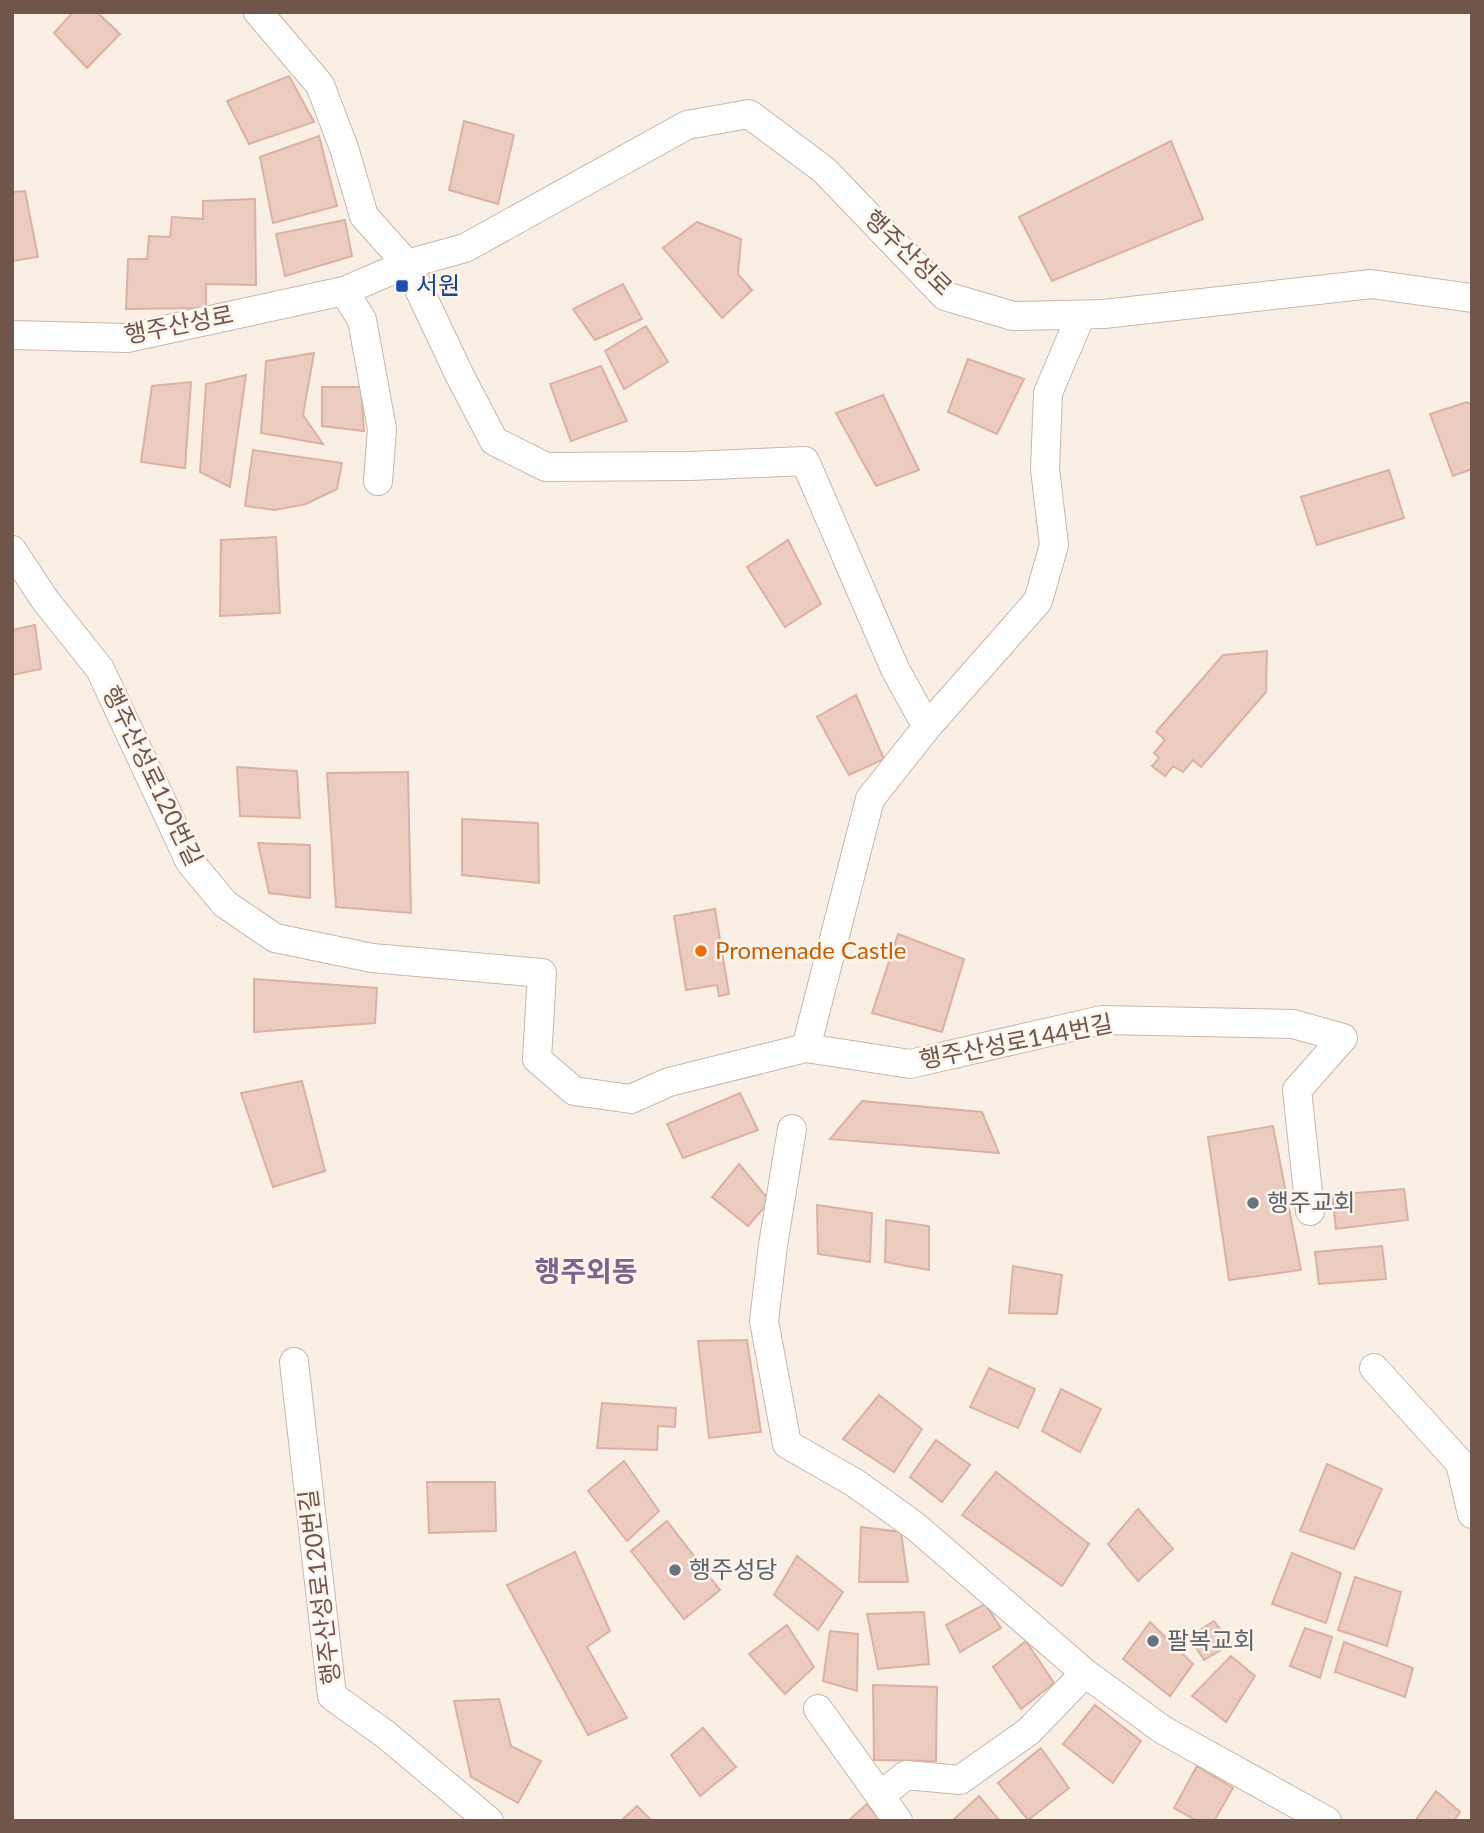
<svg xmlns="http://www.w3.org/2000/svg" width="1484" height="1833" font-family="Lato,'Noto Sans KR',sans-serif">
	<rect width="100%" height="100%" fill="#faefe5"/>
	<path fill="#ecccc0" stroke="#ddb1a2" stroke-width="2" d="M 73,12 L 97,12 L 120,34 L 87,68 L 54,33 Z
		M 289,76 L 314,122 L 249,144 L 227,101 Z
		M 464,121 L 514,135 L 498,204 L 449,190 Z
		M 319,136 L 337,206 L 273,223 L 260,157 Z
		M 1171,141 L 1203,219 L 1052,281 L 1019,217 Z
		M 25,191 L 38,257 L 12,261 L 12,192 Z
		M 255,199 L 256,285 L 206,284 L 206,308 L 126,309 L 128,259 L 147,259 L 149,236 L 170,237 L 172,217 L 203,219 L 203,201 Z
		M 345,220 L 352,256 L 285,276 L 276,234 Z
		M 697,222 L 741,239 L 738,274 L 752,290 L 722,318 L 663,248 Z
		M 623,284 L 642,319 L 595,340 L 573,309 Z
		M 646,326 L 668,362 L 624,389 L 605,351 Z
		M 314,353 L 303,415 L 323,444 L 261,433 L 266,361 Z
		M 968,359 L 1024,379 L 997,434 L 948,412 Z
		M 601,366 L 627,421 L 571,441 L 550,384 Z
		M 246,375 L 230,487 L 200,472 L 206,384 Z
		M 191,382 L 185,468 L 141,462 L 152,386 Z
		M 322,387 L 361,387 L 364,431 L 322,426 Z
		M 883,395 L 919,470 L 876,486 L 836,413 Z
		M 1467,402 L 1472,405 L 1472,469 L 1453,476 L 1430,414 Z
		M 253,450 L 342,463 L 337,489 L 306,504 L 275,510 L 245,506 Z
		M 1389,470 L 1404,518 L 1317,545 L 1301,497 Z
		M 276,537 L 280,613 L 220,616 L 221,540 Z
		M 788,540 L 821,604 L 785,627 L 747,567 Z
		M 35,625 L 41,669 L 12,675 L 12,630 Z
		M 1267,651 L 1266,692 L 1201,767 L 1193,760 L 1183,772 L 1173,766 L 1165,776 L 1152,766 L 1159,758 L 1154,753 L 1165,740 L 1156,732 L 1223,655 Z
		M 856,695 L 884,759 L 849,775 L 817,717 Z
		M 237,767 L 297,771 L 300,818 L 240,816 Z
		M 408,772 L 411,913 L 336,907 L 327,773 Z
		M 462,819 L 538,823 L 539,883 L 462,875 Z
		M 258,843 L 310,845 L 310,898 L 269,893 Z
		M 715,909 L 729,994 L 719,996 L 717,985 L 686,990 L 674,916 Z
		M 898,934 L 964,959 L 942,1032 L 872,1013 Z
		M 254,979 L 377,988 L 375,1023 L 254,1032 Z
		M 302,1081 L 325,1171 L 273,1187 L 241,1093 Z
		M 740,1093 L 758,1130 L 683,1158 L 667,1124 Z
		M 862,1101 L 982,1112 L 999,1153 L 830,1139 Z
		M 1273,1126 L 1301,1270 L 1229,1280 L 1208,1137 Z
		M 739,1164 L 770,1201 L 748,1226 L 712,1197 Z
		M 1404,1189 L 1408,1220 L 1336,1229 L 1332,1195 Z
		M 817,1205 L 872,1213 L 870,1262 L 818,1254 Z
		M 886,1220 L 929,1226 L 929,1270 L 885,1262 Z
		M 1382,1246 L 1386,1279 L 1319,1284 L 1315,1252 Z
		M 1013,1266 L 1062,1275 L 1057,1314 L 1009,1313 Z
		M 747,1340 L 761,1432 L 709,1438 L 698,1341 Z
		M 989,1368 L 1035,1389 L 1018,1428 L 970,1407 Z
		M 1061,1389 L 1101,1409 L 1080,1452 L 1042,1431 Z
		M 879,1395 L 922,1429 L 894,1472 L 843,1439 Z
		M 602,1403 L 676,1408 L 675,1427 L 658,1426 L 657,1450 L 597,1448 Z
		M 936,1440 L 970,1465 L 942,1502 L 910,1477 Z
		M 624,1461 L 659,1511 L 627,1541 L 588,1491 Z
		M 1327,1464 L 1382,1489 L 1354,1549 L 1300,1531 Z
		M 996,1472 L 1089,1544 L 1062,1586 L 962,1515 Z
		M 427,1482 L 495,1482 L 496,1531 L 429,1533 Z
		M 1138,1509 L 1173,1549 L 1138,1581 L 1108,1544 Z
		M 667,1521 L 720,1590 L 684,1619 L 631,1551 Z
		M 861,1527 L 901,1532 L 908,1582 L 859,1582 Z
		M 575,1552 L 610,1631 L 587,1647 L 627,1718 L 588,1735 L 507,1585 Z
		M 1292,1553 L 1341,1573 L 1326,1623 L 1272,1604 Z
		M 797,1556 L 843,1592 L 818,1630 L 774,1595 Z
		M 1355,1577 L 1401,1592 L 1387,1646 L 1338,1630 Z
		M 985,1604 L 1001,1628 L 960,1652 L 946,1625 Z
		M 924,1612 L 929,1664 L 878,1669 L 867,1614 Z
		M 1214,1621 L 1231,1644 L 1204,1660 L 1189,1637 Z
		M 1150,1622 L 1193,1664 L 1170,1696 L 1123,1659 Z
		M 787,1625 L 814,1667 L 785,1694 L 749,1654 Z
		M 1305,1628 L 1332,1637 L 1320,1678 L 1290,1666 Z
		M 830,1631 L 858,1634 L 857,1691 L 823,1681 Z
		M 1026,1641 L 1054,1683 L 1021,1709 L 993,1667 Z
		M 1344,1642 L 1413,1668 L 1405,1697 L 1335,1672 Z
		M 1231,1656 L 1255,1676 L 1226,1722 L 1192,1696 Z
		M 873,1685 L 937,1687 L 936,1761 L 874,1760 Z
		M 499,1699 L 511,1746 L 541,1761 L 518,1803 L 471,1777 L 454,1701 Z
		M 1095,1705 L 1141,1741 L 1113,1783 L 1063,1744 Z
		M 703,1728 L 736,1767 L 700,1796 L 671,1755 Z
		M 1041,1748 L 1069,1788 L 1028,1820 L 998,1783 Z
		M 1197,1766 L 1233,1788 L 1214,1821 L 1197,1821 L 1174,1808 Z
		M 1436,1791 L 1460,1812 L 1454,1821 L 1415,1821 Z
		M 979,1796 L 1000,1821 L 952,1821 Z
		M 867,1804 L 881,1821 L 848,1821 Z
		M 637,1806 L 652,1821 L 621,1821 Z"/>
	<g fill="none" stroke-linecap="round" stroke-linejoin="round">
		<defs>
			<path id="minor" d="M 258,12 L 320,85 L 344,148 L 364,216 L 407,264 L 460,376 L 494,441 L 546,467 L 690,466 L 805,461 L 895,669 L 927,727
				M 344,291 L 362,320 L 382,429 L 378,481
				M 1081,315 L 1048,393 L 1045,469 L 1054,545 L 1038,601 L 927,727 L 870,799 L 806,1048 L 910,1064 L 1102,1020 L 1293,1024 L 1343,1038 L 1297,1090 L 1310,1211
				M 12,335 L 127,338 L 344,291 L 407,264 L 465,248 L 687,125 L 749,114 L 824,170 L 945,296 L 1013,316 L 1104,314 L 1371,284 L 1472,298
				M 12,550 L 45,600 L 100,669 L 190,862 L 225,904 L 275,938 L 372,958 L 542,973 L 537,1059 L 574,1091 L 631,1099 L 669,1082 L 806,1048
				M 792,1129 L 773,1245 L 764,1321 L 787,1444 L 855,1483 L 915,1526 L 1085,1673 L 1163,1730 L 1327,1821
				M 294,1362 L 332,1696 L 385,1734 L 489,1821
				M 1374,1368 L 1460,1463 L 1472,1514
				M 818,1709 L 898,1821
				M 880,1796 L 906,1775 L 960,1780 L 1029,1731 L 1085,1673"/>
		</defs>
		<use href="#minor" stroke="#cab6ad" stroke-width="30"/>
		<use href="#minor" stroke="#fff" stroke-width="28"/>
	</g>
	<rect fill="#1a4fb4" stroke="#fdf4eb" stroke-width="2.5" x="395" y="279" width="14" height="14" rx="3.5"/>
	<circle fill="#e8710a" stroke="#fdf4eb" stroke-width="2.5" cx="701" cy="951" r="7"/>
	<g fill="#6b7280" stroke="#fdf4eb" stroke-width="2.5">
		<circle cx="1253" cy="1203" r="7"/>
		<circle cx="675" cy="1570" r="7"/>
		<circle cx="1153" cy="1641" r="7"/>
	</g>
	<g text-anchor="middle" stroke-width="5" stroke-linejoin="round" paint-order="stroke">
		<g font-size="24" fill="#70554d" stroke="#fdf4eb">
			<text transform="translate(908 253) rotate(44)" y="8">행주산성로</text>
			<text transform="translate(179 325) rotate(-11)" y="8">행주산성로</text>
			<text transform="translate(152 776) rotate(64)" y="8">행주산성로120번길</text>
			<text transform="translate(1016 1042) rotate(-11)" y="8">행주산성로144번길</text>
			<text transform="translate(320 1587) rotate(-97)" y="8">행주산성로120번길</text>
		</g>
		<g font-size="24" fill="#164399" stroke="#fdf4eb" text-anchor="start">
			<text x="416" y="294">서원</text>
		</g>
		<g font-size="24" fill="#c56008" stroke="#fdf4eb" text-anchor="start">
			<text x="715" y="959">Promenade Castle</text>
		</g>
		<g font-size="24" fill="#5b616d" stroke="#fdf4eb" text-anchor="start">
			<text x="1267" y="1211">행주교회</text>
			<text x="689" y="1578">행주성당</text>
			<text x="1167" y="1649">팔복교회</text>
		</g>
		<g font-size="28" font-weight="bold" fill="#7a668c" stroke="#fdf4eb">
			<text x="586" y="1281">행주외동</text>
		</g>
	</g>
	<rect width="1484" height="1833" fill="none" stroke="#70554d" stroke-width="28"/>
</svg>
